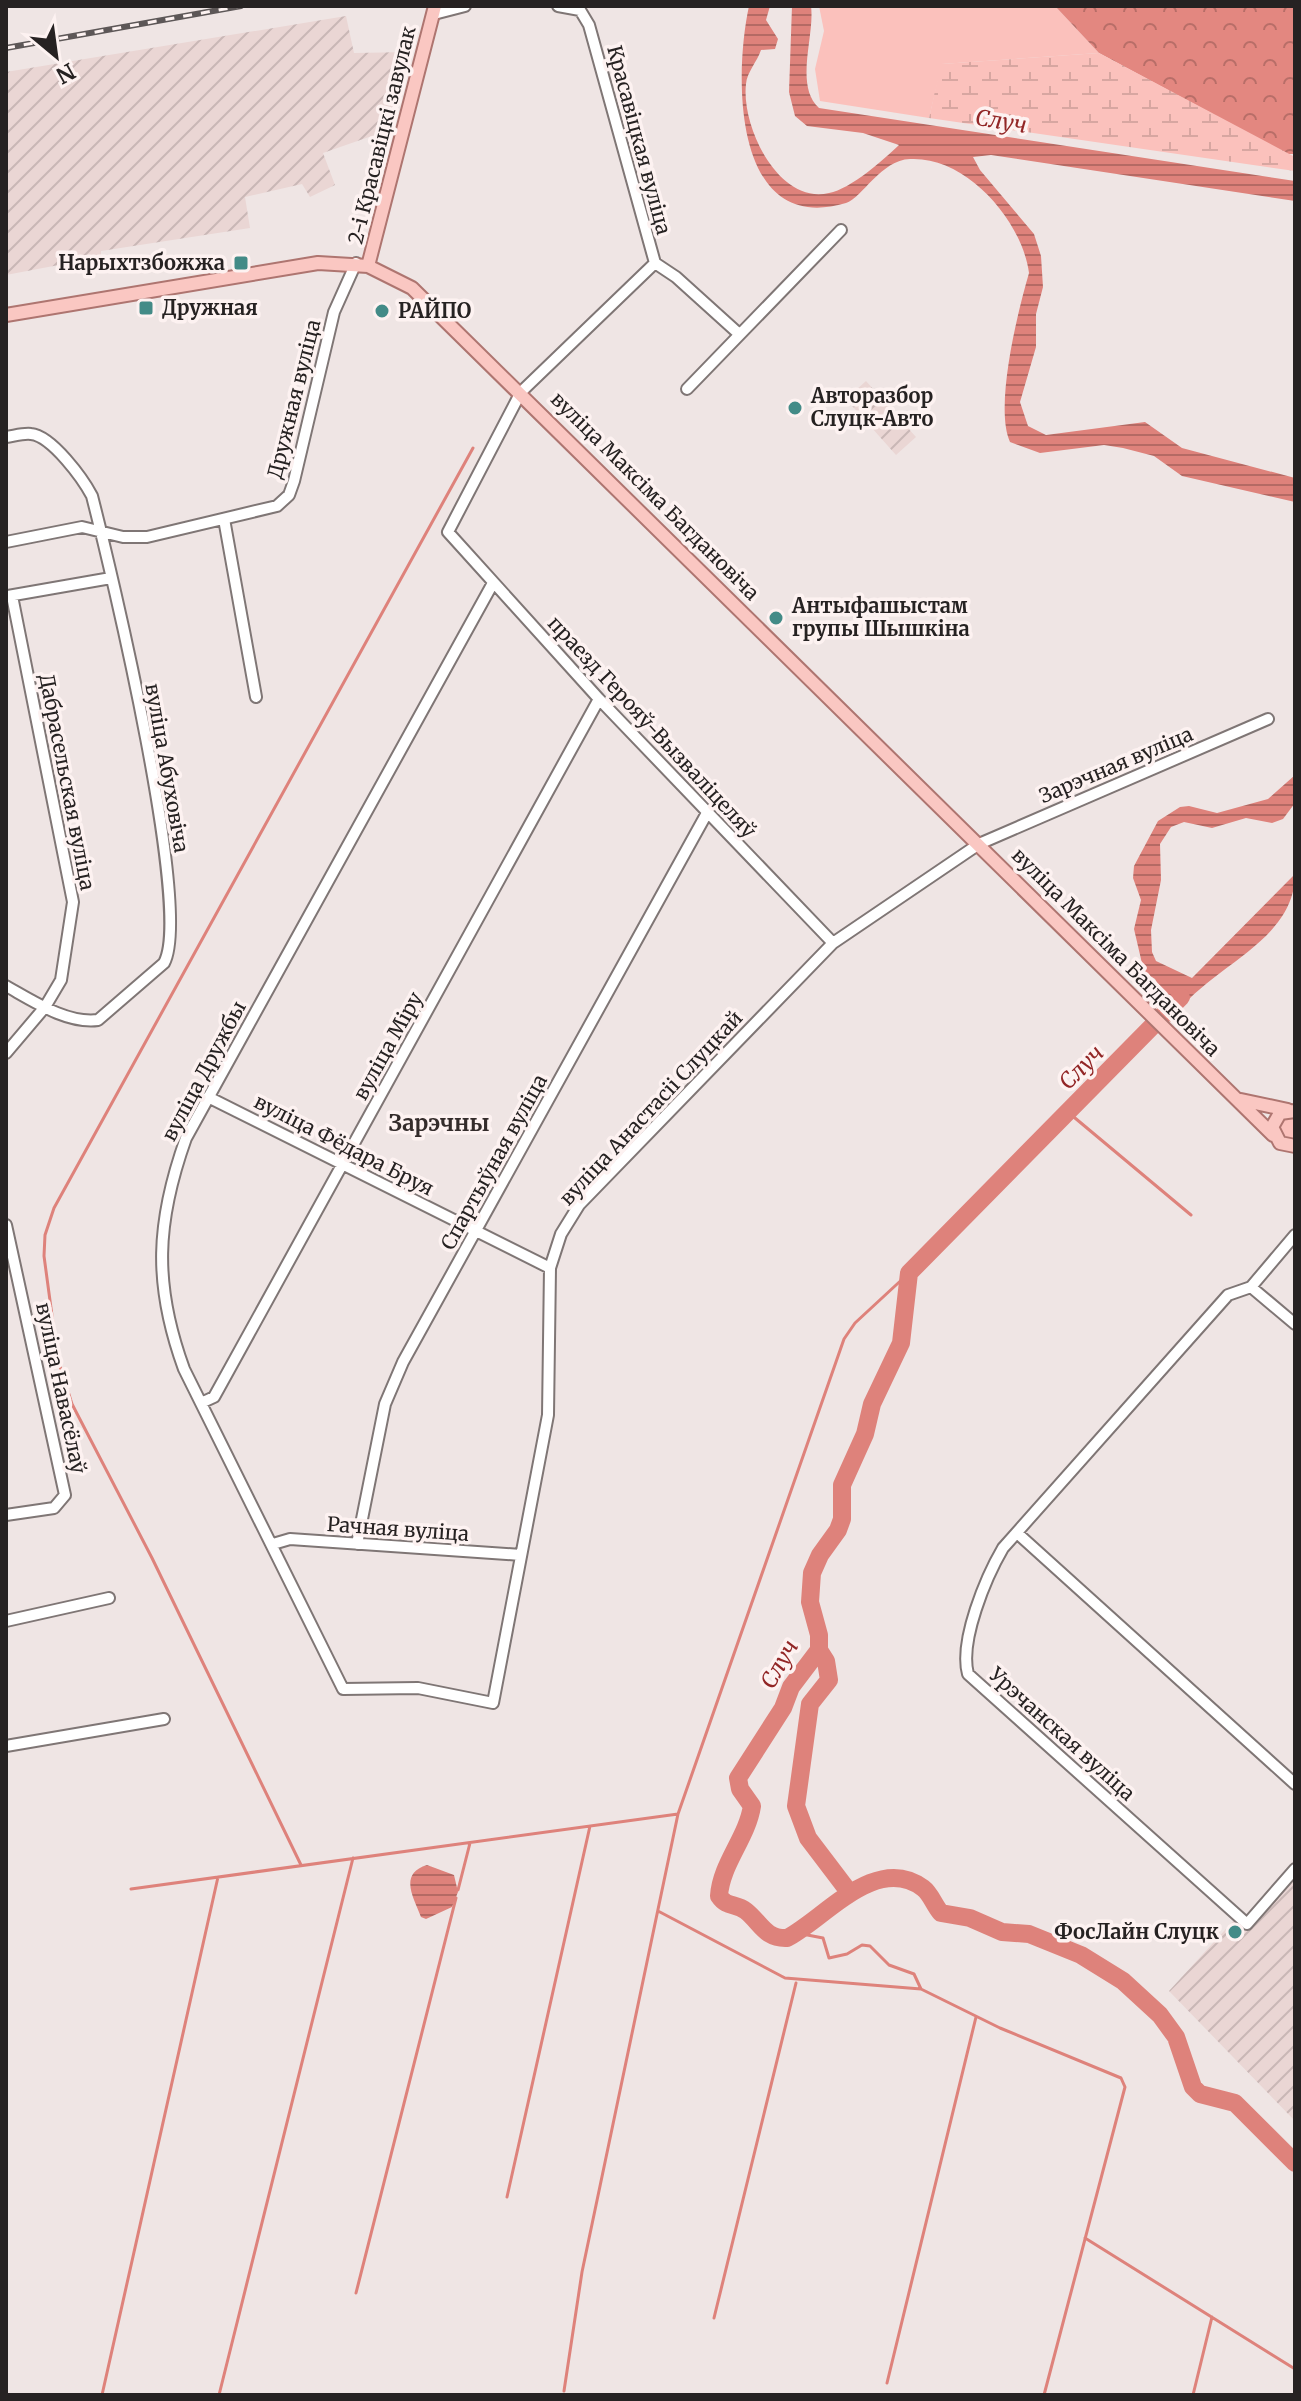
<svg xmlns="http://www.w3.org/2000/svg" width="1301" height="2401" font-family="Merriweather,serif">
	<defs>
		<pattern id="industrial-furrows" width="10" height="10" patternUnits="userSpaceOnUse" patternTransform="scale(2)"><rect width="10" height="10" fill="#ead6d4"/><path d="M-1 1l2-2M0 10L10 0M9 11l2-2" fill="none" stroke="#c9b7b6"/></pattern>
		<pattern id="forest-crowns" width="20" height="18" patternUnits="userSpaceOnUse" patternTransform="scale(2)"><rect width="20" height="18" fill="#e38780"/><path d="M2 6a3 3 0 1 1 6 0M12 15a3 3 0 1 1 6 0" fill="none" stroke="#b86e68"/></pattern>
		<pattern id="wetland-marsh" width="20" height="14" patternUnits="userSpaceOnUse" patternTransform="scale(2)"><rect width="20" height="14" fill="#fbc1bc"/><path d="M1 5h8M5 5V1M11 12h8M15 12V8" fill="none" stroke="#d7a6a1"/></pattern>
		<pattern id="water-rules" width="6" height="5" patternUnits="userSpaceOnUse" patternTransform="scale(2)"><rect width="6" height="5" fill="#de827b"/><path d="M0 2.5h6" fill="none" stroke="#b46a64"/></pattern>
	</defs>
	<rect width="100%" height="100%" fill="#efe5e4"/>
	<path fill="url(#industrial-furrows)" d="M 346,16 L 354,53 L 411,52 L 389,130 L 323,153 L 335,185 L 310,197 L 302,184 L 245,197 L 250,228 L 101,251 L 101,257 L 6,275 L 6,72 Z
		M 866,381 L 916,437 L 896,455 L 846,399 Z
		M 1295,1873 L 1295,2121 L 1169,1991 L 1235,1919 L 1246,1929 Z"/>
	<path fill="#fbc1bc" d="M 819,6 L 1055,6 L 1099,53 L 942,64 L 929,118 L 820,101 L 815,69 L 824,31 Z
		M 1295,1116 L 1295,1141 L 1282,1138 L 1278,1126 L 1285,1117 Z"/>
	<path fill="url(#forest-crowns)" d="M 1055,6 L 1295,6 L 1295,154 L 1287,154 L 1099,53 Z"/>
	<path fill="url(#wetland-marsh)" d="M 1099,53 L 1295,157 L 1295,171 L 929,118 L 941,64 Z"/>
	<path fill="url(#water-rules)" d="M 749,6 L 770,6 L 766,20 L 778,39 L 775,49 L 761,50 C 757,62 747,72 746,84 C 741,126 778,205 829,193 C 851,189 883,160 899,145 L 863,133 L 807,126 L 795,116 L 789,92 L 792,6 L 811,6 C 815,36 794,85 819,108 L 1295,181 L 1295,201 L 991,155 L 973,157 L 980,170 L 1034,234 L 1041,256 L 1043,287 L 1036,314 L 1036,347 L 1020,402 L 1028,426 L 1046,435 L 1145,422 L 1182,448 L 1295,478 L 1295,502 L 1182,476 L 1154,456 L 1123,448 L 1104,445 L 1040,453 L 1010,442 C 994,407 1018,311 1029,273 C 1022,221 967,156 910,159 C 881,160 862,198 846,203 C 732,237 734,75 749,6 Z
		M 1295,775 L 1295,803 L 1283,819 L 1272,823 L 1246,818 L 1212,828 L 1184,822 L 1171,827 L 1160,844 L 1161,880 L 1151,930 L 1152,952 L 1156,961 L 1192,978 L 1295,874 C 1295,945 1202,968 1171,1022 L 1152,1003 L 1160,988 L 1155,979 L 1144,972 L 1134,929 L 1141,900 L 1133,878 L 1134,866 L 1158,821 L 1180,807 L 1189,806 L 1217,813 L 1268,799 Z
		M 427,1865 L 454,1875 L 458,1892 L 452,1907 L 426,1919 L 421,1917 C 414,1898 398,1874 427,1865 Z"/>
	<g fill="none" stroke-linecap="round" stroke-linejoin="round">
		<path stroke="#de827b" stroke-width="3" d="M 1069,1113 L 1191,1215
			M 301,1865 L 152,1558 L 72,1404 L 58,1360 L 44,1256 L 45,1235 L 54,1208 L 473,448
			M 131,1889 L 678,1814
			M 458,1890 L 470,1843
			M 658,1911 L 785,1978 L 921,1989 L 1000,2028 L 1121,2078 L 1125,2087 L 1044,2395
			M 797,1933 L 823,1938 L 829,1958 L 847,1954 L 862,1945 L 870,1946 L 889,1965 L 914,1974 L 921,1989
			M 507,2197 L 590,1826
			M 1085,2238 L 1295,2369
			M 356,2293 L 456,1898
			M 714,2318 L 796,1983
			M 887,2383 L 976,2017
			M 564,2391 L 582,2272 L 678,1814 L 844,1339 L 855,1323 L 909,1273
			M 102,2395 L 218,1877
			M 219,2395 L 353,1858
			M 1193,2395 L 1212,2317"/>
		<path stroke="#de827b" stroke-width="18" d="M 1181,997 L 909,1273 L 901,1343 L 872,1404 L 865,1434 L 842,1485 L 842,1519 L 838,1530 L 820,1555 L 812,1573 L 810,1602 L 819,1635 L 819,1650 L 791,1687 L 783,1708 L 738,1778 L 740,1789 L 752,1806 C 747,1838 721,1864 719,1896 C 727,1908 736,1903 746,1911 C 761,1923 765,1939 787,1938 C 824,1919 876,1853 923,1888 C 931,1894 934,1905 941,1913 L 970,1918 L 1002,1932 L 1029,1934 L 1081,1955 L 1123,1981 L 1160,2015 L 1176,2037 L 1193,2087 L 1200,2094 L 1235,2103 L 1295,2163
			M 819,1650 L 826,1661 L 829,1680 L 810,1704 L 796,1806 L 808,1838 L 849,1892"/>
		<defs>
			<path id="minor" d="M 558,6 L 580,10 L 589,25 L 655,263 L 521,392 L 448,532 L 599,699 L 833,943
				M 434,14 L 465,6
				M 655,263 L 676,277 L 738,333
				M 687,389 L 841,230
				M 6,437 C 14,436 23,433 31,434 C 52,436 83,479 92,496 C 111,570 193,911 164,963 L 98,1020 C 67,1024 33,1001 6,986
				M 224,519 L 256,697
				M 6,542 L 82,527 L 123,537 L 147,537 L 277,506 L 289,495 L 294,481 L 334,312 L 356,263
				M 493,583 L 186,1138 C 156,1222 153,1284 184,1369 L 343,1689 L 418,1688 L 493,1703 L 548,1415 L 550,1268 L 561,1234 L 579,1205 L 833,943 L 979,844 L 1268,719
				M 8,596 L 111,578
				M 6,1053 L 45,1007 L 61,980 L 73,902 L 12,596
				M 208,1097 L 550,1268
				M 6,1225 L 65,1495 L 54,1508 L 6,1515
				M 1251,1287 L 1228,1295 L 1003,1548 C 986,1577 959,1641 968,1674 L 1247,1924 L 1295,1869
				M 1251,1287 L 1295,1235
				M 1251,1287 L 1295,1324
				M 201,1403 L 214,1397 L 219,1388 L 599,699
				M 1017,1533 L 1295,1784
				M 273,1544 L 290,1539 L 521,1555
				M 357,1544 L 385,1404 L 403,1362 L 707,813
				M 6,1621 L 109,1598
				M 6,1746 L 164,1719"/>
			<path id="major" d="M 368,266 L 435,6
				M 6,315 L 318,263 L 368,266 L 412,288 L 1273,1135
				M 1241,1100 L 1288,1110
				M 1295,1111 L 1280,1113 L 1272,1127 L 1280,1143 L 1295,1146"/>
		</defs>
		<use href="#minor" stroke="#7f7675" stroke-width="14"/>
		<use href="#major" stroke="#ae7570" stroke-width="16"/>
		<use href="#minor" stroke="#fff" stroke-width="10"/>
		<use href="#major" stroke="#fac7c2" stroke-width="12"/>
		<defs>
			<path id="rail" d="M 6,48 L 241,6"/>
		</defs>
		<use href="#rail" stroke="#5d5757" stroke-width="6"/>
		<use href="#rail" stroke="#fdf2f1" stroke-width="3" stroke-dasharray="9" stroke-linecap="butt"/>
	</g>
	<g fill="#438b87" stroke="#fdf2f1" stroke-width="3">
		<rect x="233" y="255" width="16" height="16" rx="4"/>
		<rect x="138" y="300" width="16" height="16" rx="4"/>
		<circle cx="382" cy="311" r="8"/>
		<circle cx="795" cy="408" r="8"/>
		<circle cx="776" cy="618" r="8"/>
		<circle cx="1235" cy="1932" r="8"/>
	</g>
	<g text-anchor="middle" stroke-width="7" stroke-linejoin="round" paint-order="stroke">
		<g font-size="20" fill="#262222" stroke="#fdf2f1">
			<text transform="translate(382 135) rotate(-76)" y="7">2-і Красавіцкі завулак</text>
			<text transform="translate(639 140) rotate(75)" y="7">Красавіцкая вуліца</text>
			<text transform="translate(294 399) rotate(-76)" y="7">Дружная вуліца</text>
			<text transform="translate(655 496) rotate(45)" y="7">вуліца Максіма Багдановіча</text>
			<text transform="translate(652 727) rotate(47)" y="7">праезд Герояў-Вызваліцеляў</text>
			<text transform="translate(1116 765) rotate(-23)" y="7">Зарэчная вуліца</text>
			<text transform="translate(167 768) rotate(80)" y="7">вуліца Абуховіча</text>
			<text transform="translate(67 782) rotate(79)" y="7">Дабрасельская вуліца</text>
			<text transform="translate(1116 952) rotate(45)" y="7">вуліца Максіма Багдановіча</text>
			<text transform="translate(388 1046) rotate(-61)" y="7">вуліца Міру</text>
			<text transform="translate(204 1071) rotate(-62)" y="7">вуліца Дружбы</text>
			<text transform="translate(651 1108) rotate(-47)" y="7">вуліца Анастасіі Слуцкай</text>
			<text transform="translate(344 1145) rotate(27)" y="7">вуліца Фёдара Бруя</text>
			<text transform="translate(494 1162) rotate(-61)" y="7">Спартыўная вуліца</text>
			<text transform="translate(61 1388) rotate(78)" y="7">вуліца Навасёлаў</text>
			<text transform="translate(398 1529) rotate(4)" y="7">Рачная вуліца</text>
			<text transform="translate(1062 1734) rotate(42)" y="7">Урэчанская вуліца</text>
		</g>
		<g font-size="20" font-weight="bold" fill="#262222" stroke="#fdf2f1" text-anchor="start">
			<text x="225" y="270" text-anchor="end">Нарыхтзбожжа</text>
			<text x="162" y="315">Дружная</text>
			<text x="398" y="318">РАЙПО</text>
			<text x="811" y="403">Авторазбор<tspan x="811" dy="23">Слуцк-Авто</tspan></text>
			<text x="792" y="613">Антыфашыстам<tspan x="792" dy="23">групы Шышкіна</tspan></text>
			<text x="1219" y="1939" text-anchor="end">ФосЛайн Слуцк</text>
		</g>
		<g font-size="22" font-style="italic" fill="#922626" stroke="#fdf2f1">
			<text transform="translate(1001 121) rotate(9)" y="8">Случ</text>
			<text transform="translate(1081 1067) rotate(-45)" y="8">Случ</text>
			<text transform="translate(779 1664) rotate(-60)" y="8">Случ</text>
		</g>
		<g font-size="22" font-weight="bold" fill="#342c2b" stroke="#fdf2f1">
			<text x="439" y="1131">Зарэчны</text>
		</g>
	</g>
	<rect width="1301" height="2401" fill="none" stroke="#262222" stroke-width="16"/>
	<g transform="translate(56 56) rotate(151)" stroke="#fdf2f1" stroke-width="6" paint-order="stroke">
	<path d="M0-6L14 30L0 20L-14 30Z" fill="#262222"/>
	<text y="-12" font-size="22" font-weight="bold" text-anchor="middle" fill="#262222">N</text>
	</g>
</svg>
